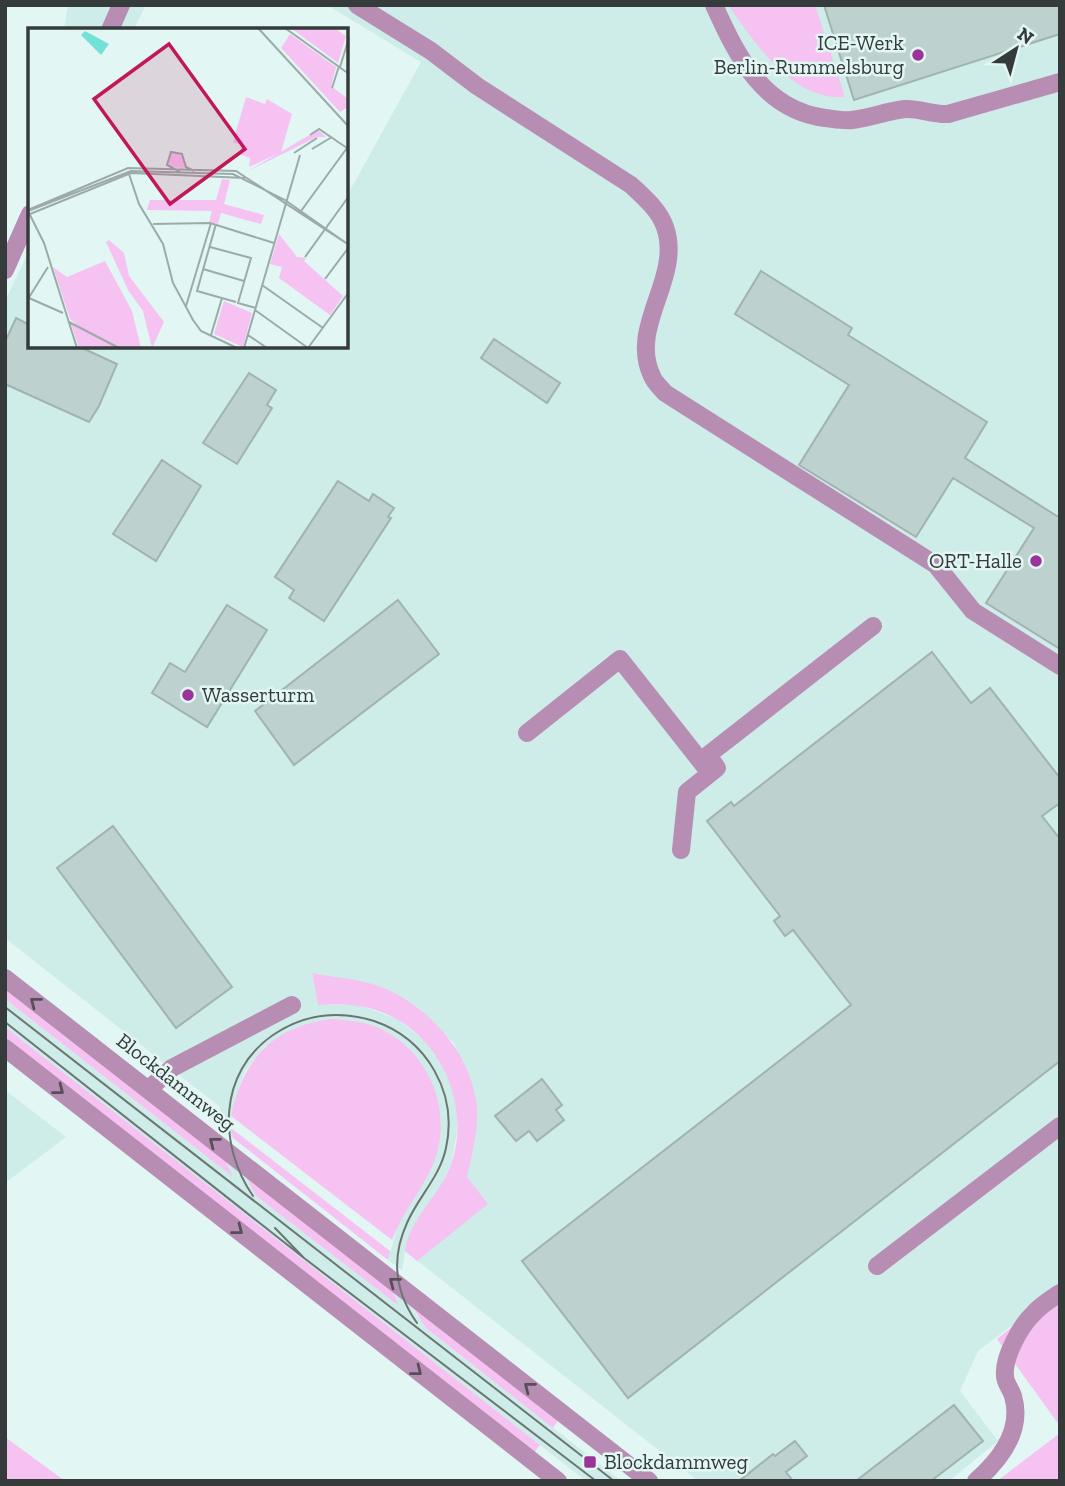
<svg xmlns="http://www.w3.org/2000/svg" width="1065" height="1486" font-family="'Zilla Slab',serif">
	<rect width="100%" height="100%" fill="#e2f6f3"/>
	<path fill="#ceece8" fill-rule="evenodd" d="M 68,5 L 146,5 L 133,30 L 64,30 Z
		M 327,5 L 1060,5 L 1060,1289 L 978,1351 L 960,1391 L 998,1441 L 949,1481 L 698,1481 L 405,1251 L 402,1270 L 388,1260 L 398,1225 L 432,1167 L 421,1064 L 402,1044 L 374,1026 L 350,1020 L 265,1046 L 245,1071 L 240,1084 L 231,1116 L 233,1138 L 219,1128 L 220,1107 L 5,938 L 5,301 L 30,249 L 30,346 L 346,346 L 347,196 L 421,62 ZM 312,974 L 376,985 L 417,1007 L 455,1044 L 467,1177 L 415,1223 L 442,1184 L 451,1164 L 457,1131 L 457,1106 L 452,1087 L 440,1062 L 427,1043 L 397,1019 L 358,1005 L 318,1005 Z
		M 5,999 L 231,1175 L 225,1159 L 244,1173 L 256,1196 L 397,1303 L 392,1289 L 410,1303 L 417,1316 L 437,1337 L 621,1481 L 586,1481 L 5,1027 Z
		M 5,1090 L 66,1137 L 5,1183 Z"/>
	<path fill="#f6c2f2" d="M 728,5 L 815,5 L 845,97 C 791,101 756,43 728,5 Z
		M 312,973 C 333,977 356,979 376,985 C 427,1003 472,1053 477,1108 C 478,1132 472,1154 467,1177 L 488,1204 L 417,1261 L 405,1251 C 409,1219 439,1196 450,1167 C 473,1108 441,1034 381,1012 C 360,1004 340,1004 318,1005 Z
		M 5,987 L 225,1159 L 232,1176 L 5,999 Z
		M 331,1019 C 345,1020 360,1021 374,1026 C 422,1044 450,1099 438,1149 C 430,1182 404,1208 392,1240 L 231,1116 C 243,1059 272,1027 331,1019 Z
		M 5,1027 L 540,1445 L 534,1453 L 5,1041 Z
		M 231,1128 L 390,1251 L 388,1260 L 233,1138 Z
		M 244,1173 L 392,1289 L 398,1305 L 256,1196 Z
		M 1060,1289 L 1060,1426 L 997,1339 Z
		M 410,1303 L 559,1419 L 553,1428 L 426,1328 Z
		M 1060,1433 L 1060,1481 L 997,1481 Z
		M 5,1437 L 65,1481 L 5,1481 Z"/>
	<path fill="#bdd1ce" stroke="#a1b3b1" stroke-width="2" d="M 824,5 L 1060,5 L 1060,34 L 854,100 Z
		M 761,271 L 852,328 L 848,335 L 987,422 L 965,458 L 1060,518 L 1060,649 L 986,603 L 1034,528 L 953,478 L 916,537 L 799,465 L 849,385 L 735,314 Z
		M 16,318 L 30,325 L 30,346 L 78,346 L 117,364 L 99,406 L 89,422 L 5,384 L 5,342 Z
		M 494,339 L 560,383 L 547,403 L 481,358 Z
		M 249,373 L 276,390 L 267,405 L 272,408 L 237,464 L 203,443 Z
		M 162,460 L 201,486 L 156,561 L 113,534 Z
		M 338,481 L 369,501 L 373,494 L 394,508 L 388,517 L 391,518 L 324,621 L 289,598 L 294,590 L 275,577 Z
		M 398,600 L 439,654 L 294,765 L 255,711 Z
		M 227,605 L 267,630 L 207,727 L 152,693 L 170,663 L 185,672 Z
		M 932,652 L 971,703 L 990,688 L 1060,778 L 1060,803 L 1042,816 L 1060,839 L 1060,1061 L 628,1398 L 522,1261 L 851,1005 L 793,930 L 785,936 L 774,921 L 780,916 L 707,821 L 731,802 L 734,806 Z
		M 113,826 L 232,987 L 176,1028 L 57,868 Z
		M 542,1079 L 562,1105 L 556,1110 L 564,1120 L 537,1141 L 529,1131 L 516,1141 L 495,1116 Z
		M 954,1405 L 983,1441 L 931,1481 L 856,1481 Z
		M 795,1441 L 807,1456 L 786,1472 L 793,1481 L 739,1481 L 773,1454 L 775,1456 Z"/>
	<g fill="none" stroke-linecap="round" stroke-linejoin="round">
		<path stroke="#b78db4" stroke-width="18" d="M 357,5 L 431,51 L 477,86 L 631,185 C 644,197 659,210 665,227 C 683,278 628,326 652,376 C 654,382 661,388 665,393 L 936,565 L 973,611 L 1060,666
			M 714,5 C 737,56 763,110 825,118 C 834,119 844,121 852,120 C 870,118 887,111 905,109 C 919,108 933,115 948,114 L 1060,82
			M 110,30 L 121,5
			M 5,270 L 30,214
			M 527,733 L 620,659 L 710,773
			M 681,850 L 687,792 L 717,768 L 708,755 L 873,626
			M 5,978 L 649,1481
			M 5,1048 L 558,1481
			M 148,1090 L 172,1068 L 292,1005
			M 877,1266 L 1060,1126
			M 976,1481 C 1000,1460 1023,1430 1013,1396 C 1011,1389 1005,1383 1005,1376 C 1003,1357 1021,1325 1034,1313 C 1041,1305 1051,1299 1060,1293"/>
		<path stroke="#6b7674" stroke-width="2" d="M 5,1007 L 614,1481
			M 5,1022 L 304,1258 L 596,1481
			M 253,1196 C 218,1145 218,1073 273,1035 C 304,1014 338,1010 374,1021 C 427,1039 458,1093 446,1148 C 440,1177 418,1197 407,1223 C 391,1258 395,1292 417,1323
			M 275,1228 L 304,1258"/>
	</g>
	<defs><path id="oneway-chevron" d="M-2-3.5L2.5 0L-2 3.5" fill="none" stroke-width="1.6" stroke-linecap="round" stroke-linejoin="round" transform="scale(1.75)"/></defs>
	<g stroke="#555058">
		<use href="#oneway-chevron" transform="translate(35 1002) rotate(-142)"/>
		<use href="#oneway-chevron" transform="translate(59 1090) rotate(38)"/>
		<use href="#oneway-chevron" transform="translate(214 1142) rotate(-142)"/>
		<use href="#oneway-chevron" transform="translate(238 1230) rotate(38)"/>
		<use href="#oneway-chevron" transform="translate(394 1282) rotate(-142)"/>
		<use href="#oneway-chevron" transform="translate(417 1371) rotate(38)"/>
		<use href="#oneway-chevron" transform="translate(529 1387) rotate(-142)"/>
	</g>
	<g fill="#9b3498" stroke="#e2f6f3" stroke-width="2.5">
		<circle cx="918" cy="55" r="7"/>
		<circle cx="1036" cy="561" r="7"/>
		<circle cx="188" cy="695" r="7"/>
		<rect x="583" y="1455" width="14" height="14" rx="3.5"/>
	</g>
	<g text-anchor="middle" stroke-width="5" stroke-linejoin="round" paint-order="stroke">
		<g font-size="21" fill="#343b3a" stroke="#e2f6f3" text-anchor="end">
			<text x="904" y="50">ICE-Werk<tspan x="904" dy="24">Berlin-Rummelsburg</tspan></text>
			<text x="1022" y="568">ORT-Halle</text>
			<text x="202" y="702" text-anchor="start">Wasserturm</text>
			<text x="604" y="1469" text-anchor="start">Blockdammweg</text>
		</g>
		<g font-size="21" fill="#343b3a" stroke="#e2f6f3">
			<text transform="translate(176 1082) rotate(38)" y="7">Blockdammweg</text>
		</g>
	</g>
	<g transform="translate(28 28)">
		<rect width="320" height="320" fill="#e2f6f3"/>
		<path d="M 263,0 L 306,0 L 318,8 L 310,35 ZM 262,6 L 308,39 L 303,58 L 320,71 L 320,79 L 312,84 L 253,20 ZM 218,69 L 237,76 L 239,71 L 264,86 L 253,124 L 221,139 L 222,130 L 211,126 L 214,117 L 205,114 ZM 290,102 L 298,109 L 289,109 L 220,143 ZM 143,125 L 154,127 L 158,140 L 140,139 ZM 194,151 L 202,152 L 196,176 L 236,187 L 233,196 L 193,185 L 190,196 L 181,194 L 184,183 L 119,182 L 122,172 L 188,172 ZM 251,206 L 269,229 L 278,230 L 276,233 L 315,268 L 302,287 L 251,250 L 254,239 L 242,236 ZM 81,212 L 96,225 L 101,248 L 136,294 L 124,320 L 115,283 L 100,262 L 78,214 ZM 77,233 L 104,283 L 113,320 L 51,320 L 43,296 L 49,297 L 42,291 L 25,239 L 39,249 ZM 196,273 L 224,285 L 215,319 L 186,306 Z" fill="#f6c2f2"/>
		<path d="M 57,3 L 81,16 L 73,27 L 53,7 Z" fill="#72e1d8"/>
		<path fill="none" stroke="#9caba9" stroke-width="2" d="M 230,0 L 321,99M 257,0 L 321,46M 312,39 L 321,10M 304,60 L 311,38M 282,107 L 291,101 L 319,120M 284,121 L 304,109M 266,125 L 289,110M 100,143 L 111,176 L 135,216 L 145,255 L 165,292 L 173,303 L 209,320M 152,144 L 139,137 L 143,124 L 154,126 L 158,139 L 166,143M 0,182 L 100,140 L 208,143 L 321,217M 0,183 L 16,215 L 49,320M 0,183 L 103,143 L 205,146 L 257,172 L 321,217M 273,183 L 319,120M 2,186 L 103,145 L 217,150M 125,196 L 182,195 L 246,215M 188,196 L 169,263 L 208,274M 182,219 L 223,230 L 210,275 L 228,280M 277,229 L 321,168M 175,241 L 216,253M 297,251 L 321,219M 234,257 L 295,300M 1,270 L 35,285M 0,271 L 20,239M 158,278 L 183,195M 227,282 L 280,320M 41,294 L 91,320M 183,307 L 194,270M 220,307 L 239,320M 216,320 L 272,127M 280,320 L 321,264"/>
		<path fill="#c2185b" fill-opacity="0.15" stroke="#c2185b" stroke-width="3.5" d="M 141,16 L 217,121 L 142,176 L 66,71 Z"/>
		<rect width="320" height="320" fill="none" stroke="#343b3a" stroke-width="3.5"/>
	</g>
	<rect width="1065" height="1486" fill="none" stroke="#343b3a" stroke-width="14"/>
	<g transform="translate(1016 49) rotate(36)" stroke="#e2f6f3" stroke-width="5" paint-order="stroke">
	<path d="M0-5L12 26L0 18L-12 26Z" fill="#343b3a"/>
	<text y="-10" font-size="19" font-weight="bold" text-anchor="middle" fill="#343b3a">N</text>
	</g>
</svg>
